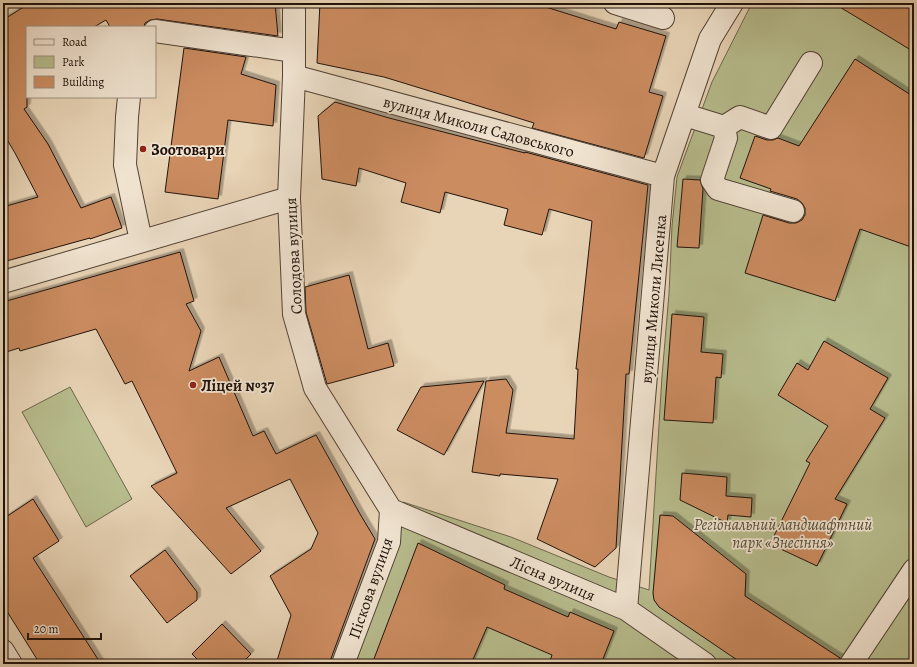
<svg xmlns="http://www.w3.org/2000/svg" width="917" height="667" font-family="Alegreya,serif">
	<defs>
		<filter id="shadow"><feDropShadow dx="3.5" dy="-3.5" stdDeviation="0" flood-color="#0004"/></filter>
	</defs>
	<rect width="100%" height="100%" fill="#e8d4b6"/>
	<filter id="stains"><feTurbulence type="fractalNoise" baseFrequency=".005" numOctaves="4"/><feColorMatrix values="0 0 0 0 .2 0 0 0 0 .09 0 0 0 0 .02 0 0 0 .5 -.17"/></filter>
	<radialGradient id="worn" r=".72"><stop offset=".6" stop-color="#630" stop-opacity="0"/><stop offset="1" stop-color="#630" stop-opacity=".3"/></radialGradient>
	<path fill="#b7bc8d" stroke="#6c674c" d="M 752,3 L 914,3 L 914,664 L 336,664 L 379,550 L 403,502 L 511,537 L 609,577 L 649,590 L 662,376 L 669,294 L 672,226 L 677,177 L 712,82 Z
		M 70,387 L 132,499 L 86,527 L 22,412 Z"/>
	<path fill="#cb8c61" stroke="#20120a" filter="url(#shadow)" d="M 30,3 L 275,3 L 278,36 L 157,19 L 150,20 L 145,23 L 144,27 L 110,27 L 106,20 L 94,27 L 27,27 L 27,107 L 24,109 L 48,144 L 81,208 L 111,197 L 122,228 L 90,239 L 90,238 L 3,262 L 3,207 L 38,197 L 15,153 L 3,133 L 3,20 Z
		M 320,3 L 533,3 L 616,29 L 619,22 L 666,36 L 649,92 L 663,96 L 644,158 L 532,128 L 534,123 L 384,77 L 317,63 Z
		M 833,3 L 914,3 L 914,52 L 883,33 Z
		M 184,48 L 246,57 L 241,74 L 276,85 L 273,126 L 228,120 L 218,199 L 165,192 Z
		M 855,59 L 914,97 L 914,248 L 860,229 L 835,301 L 745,273 L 763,215 L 789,223 L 796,223 L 802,220 L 805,215 L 805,208 L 802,203 L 797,199 L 770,191 L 771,189 L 740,178 L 755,136 L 767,140 L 773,140 L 778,138 L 799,146 Z
		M 335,102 L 389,118 L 525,153 L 525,152 L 648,185 L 629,374 L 626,374 L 616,548 L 595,567 L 537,539 L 558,479 L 500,474 L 500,476 L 472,472 L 486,381 L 506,379 L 513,390 L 506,433 L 574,439 L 578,369 L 576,369 L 592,221 L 549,209 L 542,235 L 504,225 L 508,209 L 445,192 L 440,213 L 401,202 L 406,183 L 359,168 L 356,186 L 322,179 L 318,116 Z
		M 683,179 L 700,180 L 703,189 L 699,248 L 677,247 Z
		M 180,252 L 194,301 L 186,304 L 201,331 L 189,371 L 219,357 L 253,436 L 264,431 L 276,454 L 316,435 L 360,514 L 375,539 L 329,664 L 276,664 L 291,615 L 270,576 L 311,549 L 318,533 L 290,479 L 226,508 L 261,551 L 231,574 L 151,486 L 177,473 L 132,381 L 125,384 L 96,329 L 20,351 L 19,348 L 3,353 L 3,302 Z
		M 349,275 L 368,349 L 388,343 L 394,366 L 327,384 L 306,312 L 305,287 Z
		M 672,314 L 704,317 L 701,352 L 723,354 L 721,378 L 716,377 L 713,423 L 664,420 Z
		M 824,341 L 888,378 L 870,409 L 885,418 L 835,499 L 847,504 L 817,566 L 770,544 L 810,463 L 806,461 L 828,426 L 778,395 L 797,363 L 808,370 Z
		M 484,381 L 444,455 L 397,430 L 421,387 Z
		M 682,473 L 727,477 L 726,496 L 752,498 L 751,517 L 728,515 L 727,523 L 680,500 Z
		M 33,499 L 59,541 L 33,558 L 101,664 L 40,664 L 3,605 L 3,519 Z
		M 660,515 L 673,516 L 746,574 L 745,596 L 840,658 L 839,664 L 743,664 L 659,607 L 654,600 L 653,593 Z
		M 418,543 L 505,585 L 504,589 L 568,617 L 570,612 L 614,631 L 601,664 L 549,664 L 552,655 L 487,627 L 471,664 L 372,664 Z
		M 165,550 L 197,592 L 197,600 L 167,623 L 130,576 Z
		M 222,624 L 251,654 L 241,664 L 202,664 L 192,654 Z"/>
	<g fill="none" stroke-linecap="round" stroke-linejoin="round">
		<defs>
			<path id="minor" d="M 294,3 L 294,76 L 289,198 L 294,314 L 315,388 L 391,510
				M 615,3 L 663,18
				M 155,31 L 294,51
				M 294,76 L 663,176
				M 129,97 L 127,117 L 125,165 L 141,241
				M 685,115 L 724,127 L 726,138 L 712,180 L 718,189 L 793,211
				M 724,127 L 740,117 L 771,128 L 811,63
				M 3,282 L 289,198
				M 391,510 L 626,609 L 705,664
				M 626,609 L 663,176 L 710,39 L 732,3
				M 3,651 L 11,664
				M 343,664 L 389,542 L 391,510
				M 851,664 L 914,570"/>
		</defs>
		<use href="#minor" stroke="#524235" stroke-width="24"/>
		<use href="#minor" stroke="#f0e3d0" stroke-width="22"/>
	</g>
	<g fill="#8f2418" stroke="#f0e3d0" stroke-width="1.5">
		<circle cx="143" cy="149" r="4"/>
		<circle cx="193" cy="385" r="4"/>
	</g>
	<g text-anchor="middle" stroke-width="3.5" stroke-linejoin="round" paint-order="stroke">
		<g font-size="16" fill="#20120a" stroke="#f0e3d0">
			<text transform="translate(479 126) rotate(15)" y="6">вулиця Миколи Садовського</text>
			<text transform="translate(293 256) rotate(-93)" y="6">Солодова вулиця</text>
			<text transform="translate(653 299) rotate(-85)" y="6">вулиця Миколи Лисенка</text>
			<text transform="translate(553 578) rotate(23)" y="6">Лісна вулиця</text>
			<text transform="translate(370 588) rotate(-71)" y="6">Піскова вулиця</text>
		</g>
		<g font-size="16" font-weight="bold" fill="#20120a" stroke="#f0e3d0" text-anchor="start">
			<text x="151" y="155">Зоотовари</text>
			<text x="201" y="391">Ліцей №37</text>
		</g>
		<g font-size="16" font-style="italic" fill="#554e38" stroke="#f0e3d0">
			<text x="783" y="530">Регіональний ландшафтний<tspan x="783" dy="18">парк «Знесіння»</tspan></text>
		</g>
	</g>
	<rect width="917" height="667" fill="none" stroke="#e8d4b6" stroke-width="16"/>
	<rect x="4" y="4" width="909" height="659" fill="none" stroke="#20120a" stroke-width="2"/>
	<rect x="8" y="8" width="901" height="651" fill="none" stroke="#20120a"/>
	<rect x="26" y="26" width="130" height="72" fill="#f0e3d0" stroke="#9d8f81"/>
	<rect x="34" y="39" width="20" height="6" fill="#f0e3d0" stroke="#9d8f81"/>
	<text x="62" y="46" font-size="12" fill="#20120a">Road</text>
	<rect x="34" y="56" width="20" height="12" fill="#b7bc8d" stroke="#9d8f81"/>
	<text x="62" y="66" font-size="12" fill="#20120a">Park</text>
	<rect x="34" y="76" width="20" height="12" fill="#cb8c61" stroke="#9d8f81"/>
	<text x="62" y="86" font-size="12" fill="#20120a">Building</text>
	<path d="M28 633v6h73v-6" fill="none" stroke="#20120a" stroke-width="2"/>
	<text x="34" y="633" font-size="12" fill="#20120a" stroke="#f0e3d0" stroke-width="3" paint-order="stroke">20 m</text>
	<rect width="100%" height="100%" filter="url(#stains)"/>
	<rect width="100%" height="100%" fill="url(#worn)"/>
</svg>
